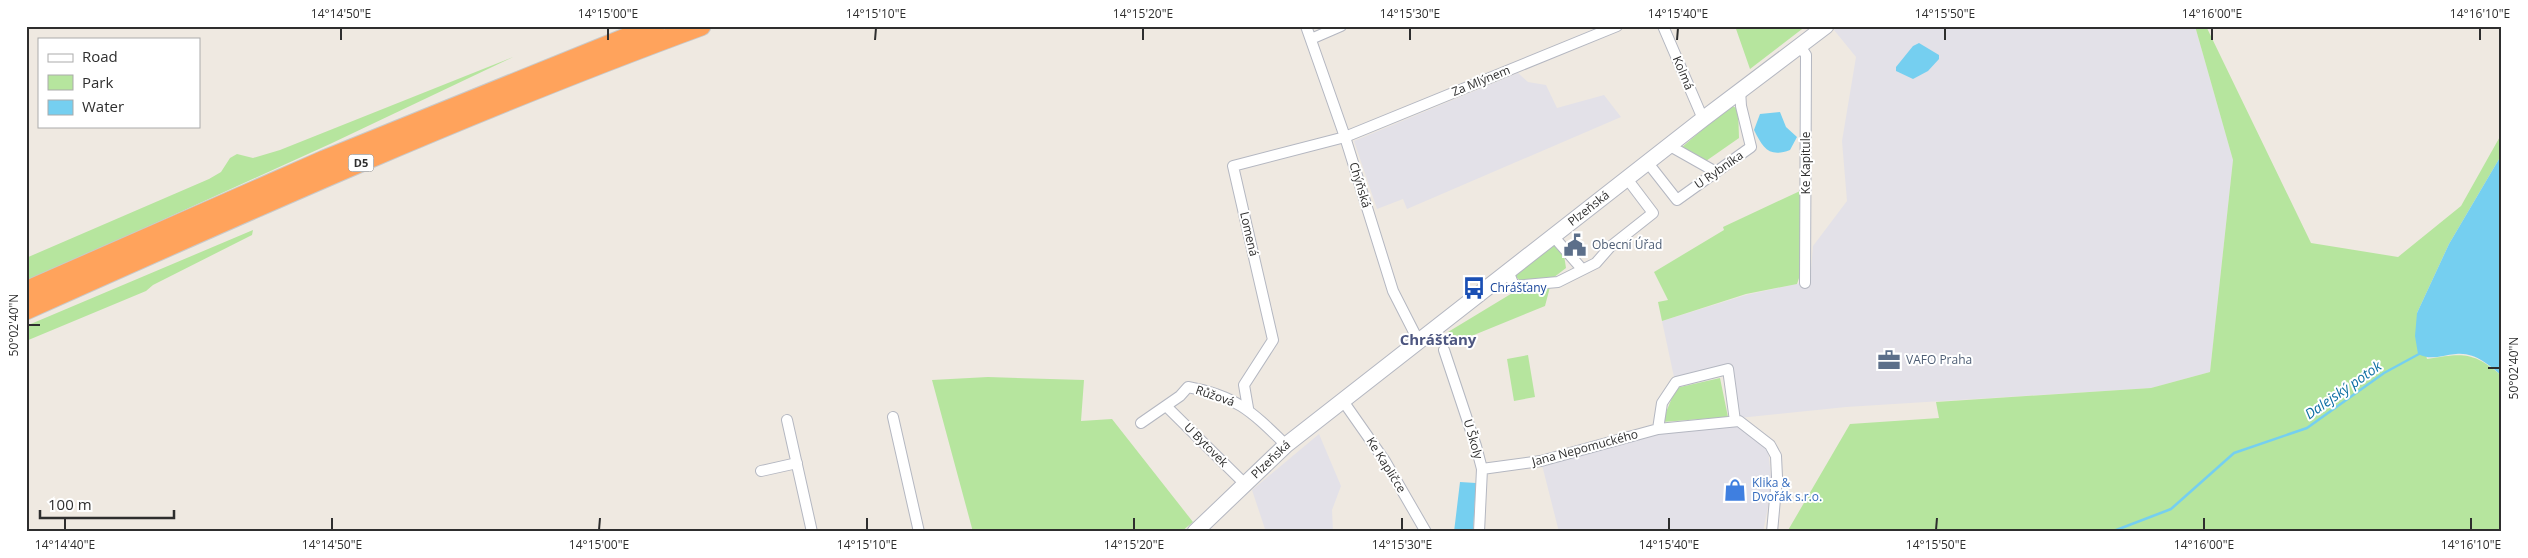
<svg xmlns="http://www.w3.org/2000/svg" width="2528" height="558" font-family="'Open Sans',sans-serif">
	<rect width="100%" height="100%" fill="#efe9e1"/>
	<path fill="#e3e1e8" d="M 1839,26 L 2195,26 L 2233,160 L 2210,372 L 2151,388 L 1846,407 L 1739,418 L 1732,364 L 1674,377 L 1662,321 L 1746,295 L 1810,281 L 1813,246 L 1847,201 L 1842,141 L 1856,57 L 1834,30 Z
		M 1518,73 L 1528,82 L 1546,85 L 1557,108 L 1604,95 L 1621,117 L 1407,209 L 1403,199 L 1377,209 L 1354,141 Z
		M 1736,425 L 1768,449 L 1772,486 L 1763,532 L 1559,532 L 1541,461 L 1658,429 Z
		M 1319,434 L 1341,486 L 1332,510 L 1333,532 L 1266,532 L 1252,490 Z"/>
	<path fill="#b6e59e" d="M 1735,26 L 1806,26 L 1750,69 Z
		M 2195,26 L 2206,26 L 2311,243 L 2398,257 L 2461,206 L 2502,133 L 2502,154 L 2449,244 L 2417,313 L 2427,359 C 2463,353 2473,351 2502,376 L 2502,532 L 1787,532 L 1850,424 L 1939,418 L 1936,402 L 2151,388 L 2210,372 L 2233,160 Z
		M 513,57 L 330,144 L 26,282 L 26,258 L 209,179 L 221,172 L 230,158 L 237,154 L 253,158 L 280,150 Z
		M 1730,106 L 1738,108 L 1739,138 L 1706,161 L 1681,148 Z
		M 1800,191 L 1800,275 L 1797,284 L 1746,294 L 1662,321 L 1658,302 L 1668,300 L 1654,272 L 1724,230 L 1723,227 Z
		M 253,230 L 252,235 L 153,285 L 146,291 L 26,341 L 26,326 Z
		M 1555,244 L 1564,255 L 1566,268 L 1553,278 L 1524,284 L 1515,276 Z
		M 1550,287 L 1545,306 L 1447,346 L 1448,332 L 1519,289 Z
		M 1528,355 L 1535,397 L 1514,401 L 1507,359 Z
		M 988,377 L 1084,380 L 1081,421 L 1112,419 L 1193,522 L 1181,532 L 973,532 L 932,380 Z
		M 1720,378 L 1728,417 L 1662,422 L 1676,388 Z"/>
	<path fill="#75cff0" d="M 1919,43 L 1939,55 L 1939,59 L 1928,71 L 1913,79 L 1896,71 L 1896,67 L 1913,46 Z
		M 1780,112 L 1786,127 L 1797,137 L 1790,150 C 1769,158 1763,148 1754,130 L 1760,114 Z
		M 2502,154 L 2502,376 C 2489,365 2475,352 2456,354 C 2442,355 2431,361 2418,354 L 2415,336 L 2417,313 L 2449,244 Z
		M 1460,482 L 1476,483 L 1473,532 L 1454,532 Z"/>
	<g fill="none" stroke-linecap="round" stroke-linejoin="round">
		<path stroke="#75cff0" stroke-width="2.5" d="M 2111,532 L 2171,509 L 2234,453 L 2307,428 L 2384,373 L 2419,354"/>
		<defs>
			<path id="street" d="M 1306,26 L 1345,137 L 1393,291 L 1419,342
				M 1663,26 L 1703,119
				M 1311,39 L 1341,26
				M 1800,46 L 1806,55 L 1805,283
				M 1670,146 L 1716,172
				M 1648,163 L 1677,200 L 1751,147 L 1741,106 L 1740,90
				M 1554,237 L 1582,269
				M 1509,273 L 1514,286 L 1558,282 L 1596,263 L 1610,247 L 1653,213 L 1628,180
				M 1444,350 L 1476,446 L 1482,469 L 1479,532
				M 1343,401 L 1385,461 L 1426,532
				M 1166,406 L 1245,484
				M 1248,408 L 1244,385 L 1273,340 L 1233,166 L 1345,137 L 1617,26
				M 893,417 L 919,532
				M 787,420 L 812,532
				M 1141,423 L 1180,396 L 1188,387 C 1237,396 1252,412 1286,445
				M 1658,429 L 1662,403 L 1676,382 L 1728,369 L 1735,421
				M 1482,469 L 1541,461 L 1658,429 L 1739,421 L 1770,445 L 1776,456 L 1777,477 L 1772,532
				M 761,471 L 797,463"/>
			<g id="secondary">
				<path id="s1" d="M 1195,532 L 1286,445 L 1703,119 L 1826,26"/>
			</g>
			<path id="highway" d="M 26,291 L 324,160 L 655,26
				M 26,310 C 249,210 472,110 701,26"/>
		</defs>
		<use href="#street" stroke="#b4b7c1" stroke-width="12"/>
		<use href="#secondary" stroke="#b4b7c1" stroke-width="17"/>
		<use href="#highway" stroke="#c9c9c9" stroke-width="21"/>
		<use href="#street" stroke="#fff" stroke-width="10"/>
		<use href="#secondary" stroke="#fff" stroke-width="15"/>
		<use href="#highway" stroke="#ffa35c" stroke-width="19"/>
	</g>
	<path fill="none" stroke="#2e2e2e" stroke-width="2" d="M 341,40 L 341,28M 608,40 L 608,28M 875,40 L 876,28M 1143,40 L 1143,28M 1410,40 L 1410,28M 1677,40 L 1678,28M 1945,40 L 1945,28M 2212,40 L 2212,28M 2480,40 L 2480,28M 28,325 L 40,325M 2488,368 L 2500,368M 65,530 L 65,518M 332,530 L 332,518M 599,530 L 600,518M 867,530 L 867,518M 1134,530 L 1134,518M 1402,530 L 1402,518M 1669,530 L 1669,518M 1936,530 L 1937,518M 2204,530 L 2204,518M 2471,530 L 2471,518"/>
	<defs>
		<symbol id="civic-bare" viewBox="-9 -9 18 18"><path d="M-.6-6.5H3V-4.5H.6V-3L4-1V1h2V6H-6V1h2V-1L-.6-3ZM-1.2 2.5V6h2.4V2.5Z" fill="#5c6f8a" stroke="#fff" stroke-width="2.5" paint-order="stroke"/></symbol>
		<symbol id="bus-bare" viewBox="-9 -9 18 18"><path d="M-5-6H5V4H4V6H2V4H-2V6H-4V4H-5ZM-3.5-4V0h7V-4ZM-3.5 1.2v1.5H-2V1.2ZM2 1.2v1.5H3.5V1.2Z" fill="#1a4fb4" stroke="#fff" stroke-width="2.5" paint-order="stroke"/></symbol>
		<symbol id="office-bare" viewBox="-9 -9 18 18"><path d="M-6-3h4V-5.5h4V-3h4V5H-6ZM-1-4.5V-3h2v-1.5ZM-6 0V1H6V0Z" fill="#5c6f8a" stroke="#fff" stroke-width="2.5" paint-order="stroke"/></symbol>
		<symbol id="shop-bare" viewBox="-9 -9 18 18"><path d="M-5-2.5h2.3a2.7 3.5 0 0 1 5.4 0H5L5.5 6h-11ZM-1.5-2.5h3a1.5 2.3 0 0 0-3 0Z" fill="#3f7fe0" stroke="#fff" stroke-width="2.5" paint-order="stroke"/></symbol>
	</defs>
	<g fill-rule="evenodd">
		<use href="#civic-bare" x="1559" y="229" width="32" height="32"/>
		<use href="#bus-bare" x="1458" y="272" width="32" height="32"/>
		<use href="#office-bare" x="1873" y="344" width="32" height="32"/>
		<use href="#shop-bare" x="1719" y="474" width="32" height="32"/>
	</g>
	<g text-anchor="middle" stroke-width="4" stroke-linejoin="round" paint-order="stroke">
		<rect fill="#fff" stroke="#6d6d6d" stroke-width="1" x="348.5" y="154.5" width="25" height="17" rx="4"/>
		<g font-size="11" font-weight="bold" fill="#2e2e2e">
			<text x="361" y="167">D5</text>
		</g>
		<g font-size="12" fill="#2e2e2e" stroke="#fff">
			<text transform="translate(1683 73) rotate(67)" y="4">Kolmá</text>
			<text transform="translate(1481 81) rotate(-22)" y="4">Za Mlýnem</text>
			<text transform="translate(1806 163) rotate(-90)" y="4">Ke Kapitule</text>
			<text transform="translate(1719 170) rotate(-35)" y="4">U Rybníka</text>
			<text transform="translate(1360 185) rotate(73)" y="4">Chýňská</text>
			<text dy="4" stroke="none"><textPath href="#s1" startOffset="510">Plzeňská</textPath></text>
			<text transform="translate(1249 234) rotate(77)" y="4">Lomená</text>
			<text transform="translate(1215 396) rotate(19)" y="4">Růžová</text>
			<text transform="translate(1473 439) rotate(74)" y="4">U Školy</text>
			<text transform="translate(1206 445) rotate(45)" y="4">U Bytovek</text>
			<text transform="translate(1585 448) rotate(-15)" y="4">Jana Nepomuckého</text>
			<text dy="4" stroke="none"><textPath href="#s1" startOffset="105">Plzeňská</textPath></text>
			<text transform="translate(1386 465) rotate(58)" y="4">Ke Kapličce</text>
		</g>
		<g font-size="12" fill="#4e5e75" stroke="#fff" text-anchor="start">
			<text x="1592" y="249">Obecní Úřad</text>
			<text x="1906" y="364">VAFO Praha</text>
		</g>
		<g font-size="12" fill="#164399" stroke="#fff" text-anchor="start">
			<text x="1490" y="292">Chrášťany</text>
		</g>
		<g font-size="12" fill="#366cbe" stroke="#fff" text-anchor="start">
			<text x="1752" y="487">Klika &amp;<tspan x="1752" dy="14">Dvořák s.r.o.</tspan></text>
		</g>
		<g font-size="14" font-style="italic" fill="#0d6fa3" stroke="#fff">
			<text transform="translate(2343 390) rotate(-35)" y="5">Dalejský potok</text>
		</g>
		<g font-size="15" font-weight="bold" fill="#4d5680" stroke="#fff">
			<text x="1438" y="345">Chrášťany</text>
		</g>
	</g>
	<rect width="2528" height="558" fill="none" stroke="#ffffff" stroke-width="55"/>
	<rect x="38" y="38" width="162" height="90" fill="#ffffff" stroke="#ababab"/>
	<rect x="48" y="54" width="25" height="8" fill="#ffffff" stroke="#ababab"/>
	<text x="82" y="62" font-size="15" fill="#2e2e2e">Road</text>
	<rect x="48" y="75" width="25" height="15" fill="#b6e59e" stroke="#ababab"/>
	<text x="82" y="88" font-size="15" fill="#2e2e2e">Park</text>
	<rect x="48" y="100" width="25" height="15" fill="#75cff0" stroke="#ababab"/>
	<text x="82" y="112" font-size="15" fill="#2e2e2e">Water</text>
	<path d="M40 510v8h134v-8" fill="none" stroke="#2e2e2e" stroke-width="2.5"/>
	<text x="48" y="510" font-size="15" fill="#2e2e2e" stroke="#ffffff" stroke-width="4" paint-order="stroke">100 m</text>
	<rect x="28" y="28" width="2472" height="502" fill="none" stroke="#2e2e2e" stroke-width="2"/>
	<g font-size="12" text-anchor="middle" fill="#2e2e2e">
		<text x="341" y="18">14°14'50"E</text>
		<text x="608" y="18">14°15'00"E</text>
		<text x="876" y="18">14°15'10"E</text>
		<text x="1143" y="18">14°15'20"E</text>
		<text x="1410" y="18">14°15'30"E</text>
		<text x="1678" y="18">14°15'40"E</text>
		<text x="1945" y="18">14°15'50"E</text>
		<text x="2212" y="18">14°16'00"E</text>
		<text x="2480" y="18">14°16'10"E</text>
		<text transform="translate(14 325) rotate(-90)" y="4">50°02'40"N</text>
		<text transform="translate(2514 368) rotate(-90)" y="4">50°02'40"N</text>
		<text x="65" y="549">14°14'40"E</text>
		<text x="332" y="549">14°14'50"E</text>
		<text x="599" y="549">14°15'00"E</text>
		<text x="867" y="549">14°15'10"E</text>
		<text x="1134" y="549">14°15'20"E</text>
		<text x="1402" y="549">14°15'30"E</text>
		<text x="1669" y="549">14°15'40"E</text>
		<text x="1936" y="549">14°15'50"E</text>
		<text x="2204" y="549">14°16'00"E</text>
		<text x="2471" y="549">14°16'10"E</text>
	</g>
</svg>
